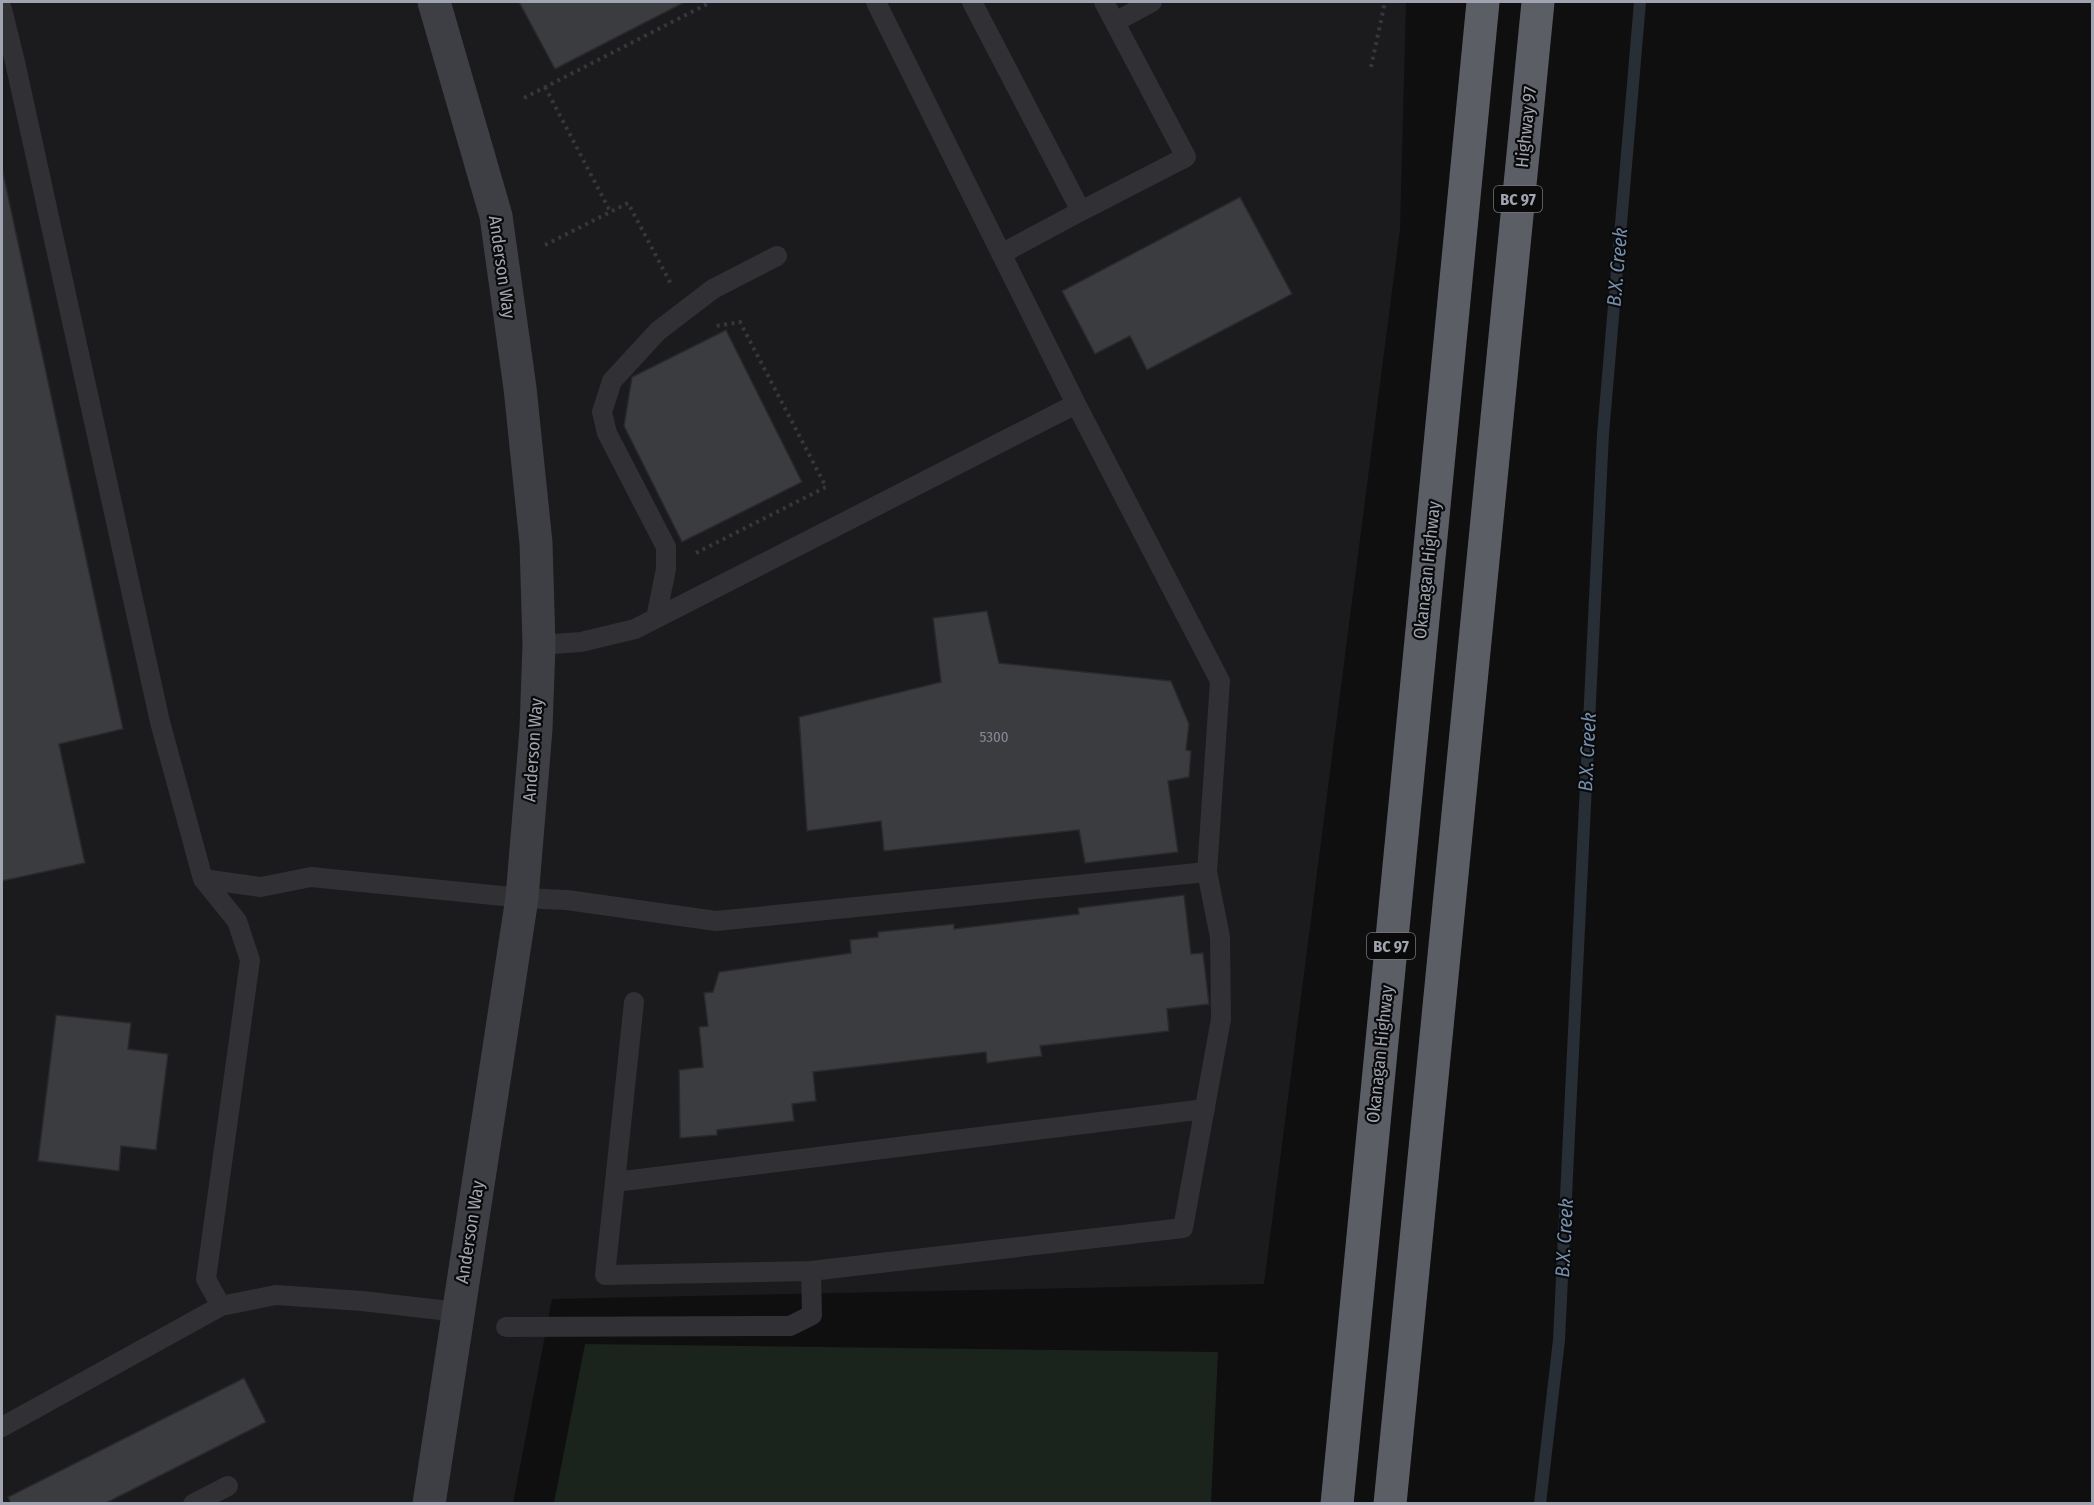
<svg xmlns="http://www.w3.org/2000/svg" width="2094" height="1505" font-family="'Fira Sans Condensed',sans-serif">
	<rect width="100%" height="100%" fill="#0f0f10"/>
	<path fill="#1b1b1d" d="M 2,2 L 1406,2 L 1400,229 L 1264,1284 L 552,1299 L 513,1503 L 2,1504 Z"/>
	<path fill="#1b231d" d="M 585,1344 L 1218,1352 L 1211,1503 L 554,1503 Z"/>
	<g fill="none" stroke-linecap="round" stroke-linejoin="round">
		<path stroke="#282e35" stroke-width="12" d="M 1540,1504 L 1559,1340 L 1603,434 L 1640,2"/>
	</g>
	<path fill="#3b3c40" stroke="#29292c" stroke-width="1.5" d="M 519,2 L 685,2 L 555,69 Z
		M 2,168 L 123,729 L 59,744 L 85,863 L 2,881 Z
		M 1240,197 L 1292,294 L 1147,370 L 1130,336 L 1095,354 L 1062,291 Z
		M 726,330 L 802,482 L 682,542 L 624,426 L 632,377 Z
		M 987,611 L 999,663 L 1171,681 L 1189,724 L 1186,750 L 1191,751 L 1189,777 L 1168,781 L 1178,852 L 1085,863 L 1079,830 L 884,851 L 881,821 L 807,831 L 799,717 L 941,682 L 933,618 Z
		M 1184,895 L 1191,954 L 1203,953 L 1209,1004 L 1167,1009 L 1169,1031 L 1040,1046 L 1042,1056 L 987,1063 L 986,1052 L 813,1072 L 816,1101 L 792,1104 L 794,1121 L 717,1130 L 717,1135 L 680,1138 L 679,1070 L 703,1067 L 699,1027 L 708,1026 L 704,993 L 713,992 L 719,972 L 851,953 L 850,940 L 878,937 L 878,932 L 954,924 L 954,929 L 1079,914 L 1078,908 Z
		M 56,1015 L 131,1023 L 128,1049 L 168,1054 L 156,1150 L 121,1146 L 119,1171 L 38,1161 Z
		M 244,1378 L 266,1422 L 104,1504 L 11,1504 L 8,1497 Z"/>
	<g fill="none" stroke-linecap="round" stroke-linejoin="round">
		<path stroke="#36373c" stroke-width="4" stroke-dasharray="3 4.5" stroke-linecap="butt" d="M 1371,67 L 1385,2
			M 545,87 L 610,211
			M 524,98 L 711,2
			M 545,245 L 628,203 L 671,284
			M 696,553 L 826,487 L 740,322 L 716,326"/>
		<path stroke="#303035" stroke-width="20" d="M 972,2 L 1081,211 L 1001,254
			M 2,9 L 15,62 L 160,722 L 203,879 L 261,887 L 311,877 L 522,898 L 567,900 L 716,921 L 1207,872 L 1220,681 L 1076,404
			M 1115,22 L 1152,2
			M 1081,211 L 1186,157 L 1104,2
			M 656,618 L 666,569 L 666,547 L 607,433 L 602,412 L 612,381 L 658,331 L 713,289 L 777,256
			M 539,645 L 581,642 L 635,629 L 1076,404 L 876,2
			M 203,879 L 237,921 L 250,960 L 206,1279 L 221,1306
			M 634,1002 L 615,1182 L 1205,1109
			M 615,1182 L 605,1275 L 811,1271
			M 506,1327 L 790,1326 L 812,1315 L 811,1271 L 1183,1228 L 1221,1019 L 1220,937 L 1207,872
			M 2,1427 L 221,1306 L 276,1295 L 362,1301 L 458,1312
			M 193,1504 L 228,1486"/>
		<path stroke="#3e3f45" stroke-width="33" d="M 429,1504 L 522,898 L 536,729 L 539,645 L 536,543 L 520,388 L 496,216 L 434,2"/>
		<path stroke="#5c5e66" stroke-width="33" d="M 1337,1504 L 1483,2
			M 1390,1504 L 1538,2"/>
	</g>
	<g text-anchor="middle" stroke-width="4.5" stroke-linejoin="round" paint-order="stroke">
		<g font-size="15" fill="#878a95">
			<text x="994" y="742">5300</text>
		</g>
		<g fill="#0a0a0b" stroke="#73767f" stroke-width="1.5">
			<rect x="1494" y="186" width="48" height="26" rx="4.5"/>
			<rect x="1367" y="933" width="48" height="26" rx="4.5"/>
		</g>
		<g font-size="16" font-weight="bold" fill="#a0a4b1">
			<text x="1518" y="205">BC 97</text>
			<text x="1391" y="952">BC 97</text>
		</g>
		<g font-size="18" fill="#a0a4b1" stroke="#0a0a0b">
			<text transform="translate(1526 127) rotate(-84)" y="6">Highway 97</text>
			<text transform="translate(502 267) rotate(82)" y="6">Anderson Way</text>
			<text transform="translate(1427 570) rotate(-84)" y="6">Okanagan Highway</text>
			<text transform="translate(533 750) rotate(-86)" y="6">Anderson Way</text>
			<text transform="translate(1380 1054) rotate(-84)" y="6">Okanagan Highway</text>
			<text transform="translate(470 1232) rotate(-81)" y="6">Anderson Way</text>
		</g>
		<g font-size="20" font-style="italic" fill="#758fae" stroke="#0a0a0b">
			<text transform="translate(1617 267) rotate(-85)" y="7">B.X. Creek</text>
			<text transform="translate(1587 752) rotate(-87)" y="7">B.X. Creek</text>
			<text transform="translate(1564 1238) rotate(-87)" y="7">B.X. Creek</text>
		</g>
	</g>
	<rect width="2094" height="1505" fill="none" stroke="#a0a4b1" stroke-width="6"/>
</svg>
